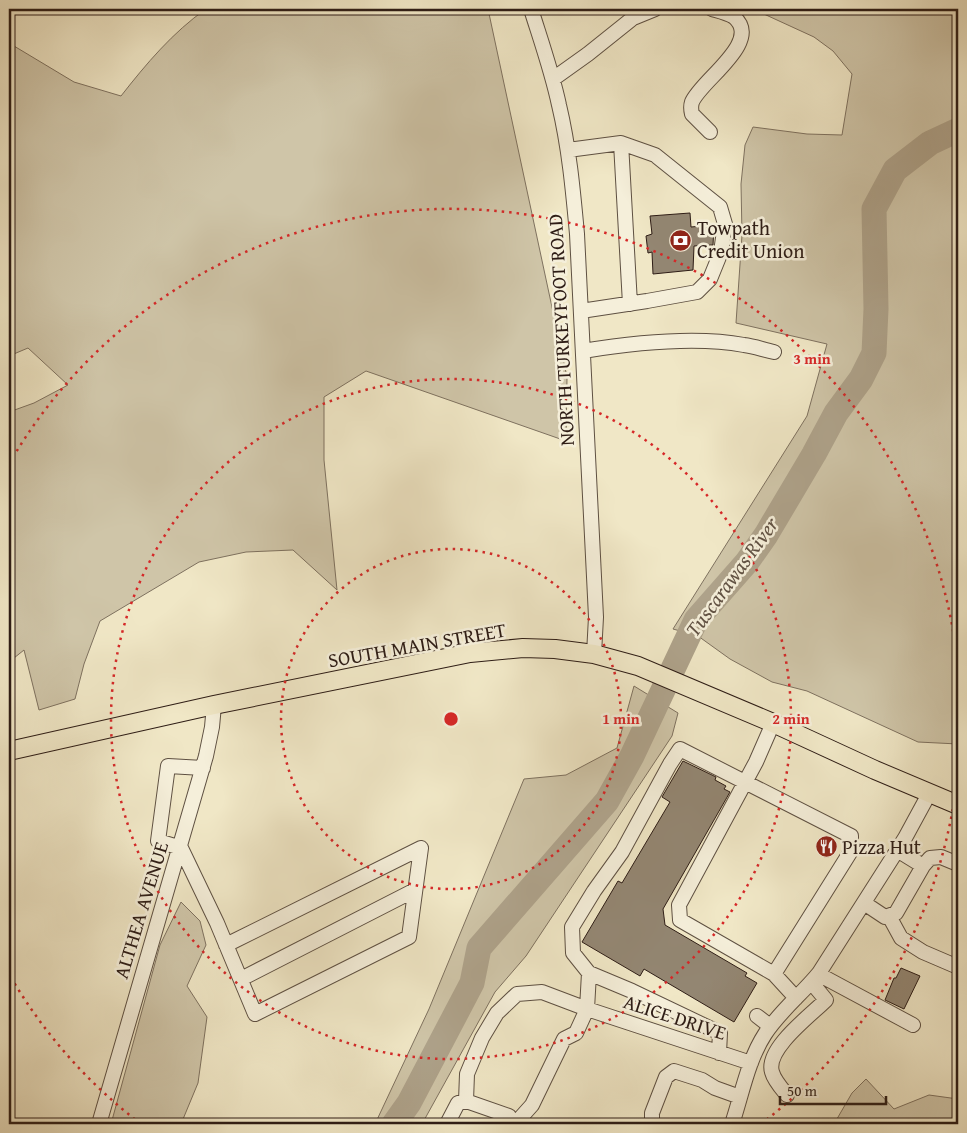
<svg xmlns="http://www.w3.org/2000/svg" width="967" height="1133" font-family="'Gentium Book Plus',serif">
	<rect width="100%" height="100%" fill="#f0e7c6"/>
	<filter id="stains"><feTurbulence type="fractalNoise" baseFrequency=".004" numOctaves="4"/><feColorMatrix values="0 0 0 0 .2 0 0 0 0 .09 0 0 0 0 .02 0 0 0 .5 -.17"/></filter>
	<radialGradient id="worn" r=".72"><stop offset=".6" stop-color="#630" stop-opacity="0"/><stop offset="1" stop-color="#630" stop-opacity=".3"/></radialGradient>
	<path fill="#cfc5a8" stroke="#7e715f" d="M 206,9 L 488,9 L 567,377 L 566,441 L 366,371 L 324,397 L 324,460 L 337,590 L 293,550 L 246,552 L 199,562 L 100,621 L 84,664 L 75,699 L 39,710 L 24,650 L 9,662 L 9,412 L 34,403 L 68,385 L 28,348 L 9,356 L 9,43 L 74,82 L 121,96 C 146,64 173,32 206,9 Z
		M 753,9 L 958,9 L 958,744 L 918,742 L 807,691 L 772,682 L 730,659 L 698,636 L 673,629 L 807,416 L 827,344 L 736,323 L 742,235 L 741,184 L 745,145 L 753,127 L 807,134 L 842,135 L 852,74 L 833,51 L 814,37 Z
		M 634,686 L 678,713 L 672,736 L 526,956 L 495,992 L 422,1124 L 375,1124 L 429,1009 L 524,779 L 566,775 L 617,748 Z
		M 181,902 L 200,921 L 206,945 L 187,986 L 207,1017 L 198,1083 L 181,1124 L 111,1124 L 160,945 Z
		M 866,1079 L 894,1109 L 929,1095 L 958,1099 L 958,1124 L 834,1124 L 852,1093 Z"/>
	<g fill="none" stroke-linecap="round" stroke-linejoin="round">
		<path stroke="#aea28a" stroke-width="25" d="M 394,1124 L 409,1103 L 472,983 L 479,948 L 607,801 L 632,756 L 696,620 L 747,562 L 766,535 L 814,454 L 836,413 L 861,379 L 874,353 L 876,309 L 874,209 L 895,170 L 930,143 L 958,130"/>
	</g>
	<path fill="#938672" stroke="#2e1d16" d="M 690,213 L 691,227 L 714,225 L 713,245 L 694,246 L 693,270 L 653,274 L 652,252 L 648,253 L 646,236 L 652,234 L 650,216 Z
		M 683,761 L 716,777 L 715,780 L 726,786 L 724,789 L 730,792 L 663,909 L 665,925 L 747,973 L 745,976 L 757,983 L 734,1022 L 644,969 L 640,976 L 582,942 L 618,881 L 622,883 L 670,802 L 662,797 Z
		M 901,968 L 920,976 L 904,1009 L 885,1000 L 894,978 L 896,978 Z"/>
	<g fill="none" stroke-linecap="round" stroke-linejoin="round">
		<defs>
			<path id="minor" d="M 531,9 C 541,41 552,72 559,105 C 569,147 573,190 577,234 L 596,617 L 594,654
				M 553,79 L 588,54 L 633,18 L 655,9
				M 710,132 L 692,114 C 691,110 691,105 692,102 C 701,80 763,42 734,17 C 728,13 719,11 712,9
				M 621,143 L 630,304
				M 568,150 L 621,143 L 655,155 L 720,207 L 725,224 L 721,252 L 710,279 L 697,292 L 647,301 L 581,311
				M 583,351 C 632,343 695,336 744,345 C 754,346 764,350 774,352
				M 773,723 L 756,762 L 679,905 L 680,920 L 774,974 L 796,998
				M 203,768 L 168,766 L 158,841 L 181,848 L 217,923 L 255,1014 L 409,937 L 421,848 L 226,945
				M 897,850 L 923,866
				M 864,903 L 885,917 L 896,913 L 923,866 L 930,858 L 941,857 L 958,864
				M 889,916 L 901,938 L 923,952 L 958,967
				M 818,974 L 913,1025
				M 241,979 L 415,890
				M 757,1016 L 770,1026
				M 719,1053 L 720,1033 L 632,991 L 589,973 L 573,953 L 572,927 L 594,891 L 622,852 L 670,764 L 680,749 L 851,836 L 851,851 L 774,974
				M 787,1095 C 782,1089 774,1080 772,1072 C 765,1049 811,1015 826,1000 L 812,983
				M 466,1101 L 467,1074 L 482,1038 L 497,1013 L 517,994 L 542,992 L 587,1009 L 751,1063
				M 99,1124 L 206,756 L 212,727 L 214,705
				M 447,1124 L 458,1103 L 466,1101 L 509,1116 L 512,1124
				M 515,1124 L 532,1105 L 564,1039 L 576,1033 L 587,1009 L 589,973
				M 652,1124 L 652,1113 L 666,1077 L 674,1071 L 702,1080 L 715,1088 L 740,1097
				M 732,1124 C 742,1094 748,1060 765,1034 C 780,1011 802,994 819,973 L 905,838 L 930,792"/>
			<path id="major" d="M 9,751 L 214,705 L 470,653 L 523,648 L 555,649 L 594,654 L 638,666 L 773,723 L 875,770 L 958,805"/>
		</defs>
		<use href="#minor" stroke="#5e5042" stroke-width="16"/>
		<use href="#major" stroke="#2e1d16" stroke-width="20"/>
		<use href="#minor" stroke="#f5efda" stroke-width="14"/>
		<use href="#major" stroke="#f0e7c6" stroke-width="18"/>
	</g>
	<g fill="none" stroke="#d62828" stroke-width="2.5" stroke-dasharray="2.5 5">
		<circle cx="451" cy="719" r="170"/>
		<circle cx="451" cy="719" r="340"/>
		<path d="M958 772A510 510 0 0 1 761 1124M141 1124A510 510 0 0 1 9 974M9 464A510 510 0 0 1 958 666"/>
	</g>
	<defs>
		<symbol id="bank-disc" viewBox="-11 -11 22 22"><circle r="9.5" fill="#8f2418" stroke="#f5efda"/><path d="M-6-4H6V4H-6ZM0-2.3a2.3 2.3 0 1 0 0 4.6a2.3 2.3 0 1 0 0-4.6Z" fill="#fff"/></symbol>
		<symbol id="restaurant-disc" viewBox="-11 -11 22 22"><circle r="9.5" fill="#8f2418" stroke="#f5efda"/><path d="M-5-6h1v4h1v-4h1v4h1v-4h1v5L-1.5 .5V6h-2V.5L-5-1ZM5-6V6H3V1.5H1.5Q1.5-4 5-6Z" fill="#fff"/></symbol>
	</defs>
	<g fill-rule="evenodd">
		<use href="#bank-disc" x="668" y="228" width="25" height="25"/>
		<use href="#restaurant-disc" x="814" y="834" width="25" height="25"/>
	</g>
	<g text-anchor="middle" stroke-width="5" stroke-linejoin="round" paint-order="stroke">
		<g font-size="20" fill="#2e1d16" stroke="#f5efda" text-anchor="start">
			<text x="697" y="235">Towpath<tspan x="697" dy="23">Credit Union</tspan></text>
			<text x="842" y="854">Pizza Hut</text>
		</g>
		<g font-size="20" fill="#2e1d16" stroke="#f5efda">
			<text transform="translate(561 330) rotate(-93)" y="7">NORTH TURKEYFOOT ROAD</text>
			<text transform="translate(417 645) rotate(-10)" y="7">SOUTH MAIN STREET</text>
			<text transform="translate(141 910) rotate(-73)" y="7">ALTHEA AVENUE</text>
			<text transform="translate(675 1017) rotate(18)" y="7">ALICE DRIVE</text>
		</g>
		<g font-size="21" font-style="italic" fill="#615244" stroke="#f5efda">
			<text transform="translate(732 577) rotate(-54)" y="7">Tuscarawas River</text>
		</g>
	</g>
	<circle cx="451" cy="719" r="8" fill="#d62828" stroke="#f5efda" stroke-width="2.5"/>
	<g font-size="15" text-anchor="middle" font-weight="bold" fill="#d62828" stroke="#f5efda" stroke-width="5" stroke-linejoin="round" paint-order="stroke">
		<text x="812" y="364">3 min</text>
		<text x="621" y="724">1 min</text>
		<text x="791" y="724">2 min</text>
	</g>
	<rect width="967" height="1133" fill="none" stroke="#f0e7c6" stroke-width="30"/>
	<rect x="10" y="10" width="947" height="1113" fill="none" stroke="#2e1d16" stroke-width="2.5"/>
	<rect x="15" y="15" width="937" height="1103" fill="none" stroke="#2e1d16"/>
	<path d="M780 1096v8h106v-8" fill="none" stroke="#2e1d16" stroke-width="2.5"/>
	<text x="787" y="1096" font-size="15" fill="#2e1d16" stroke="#f5efda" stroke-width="4" paint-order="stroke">50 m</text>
	<rect width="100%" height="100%" filter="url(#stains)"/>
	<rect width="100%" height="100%" fill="url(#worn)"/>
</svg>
